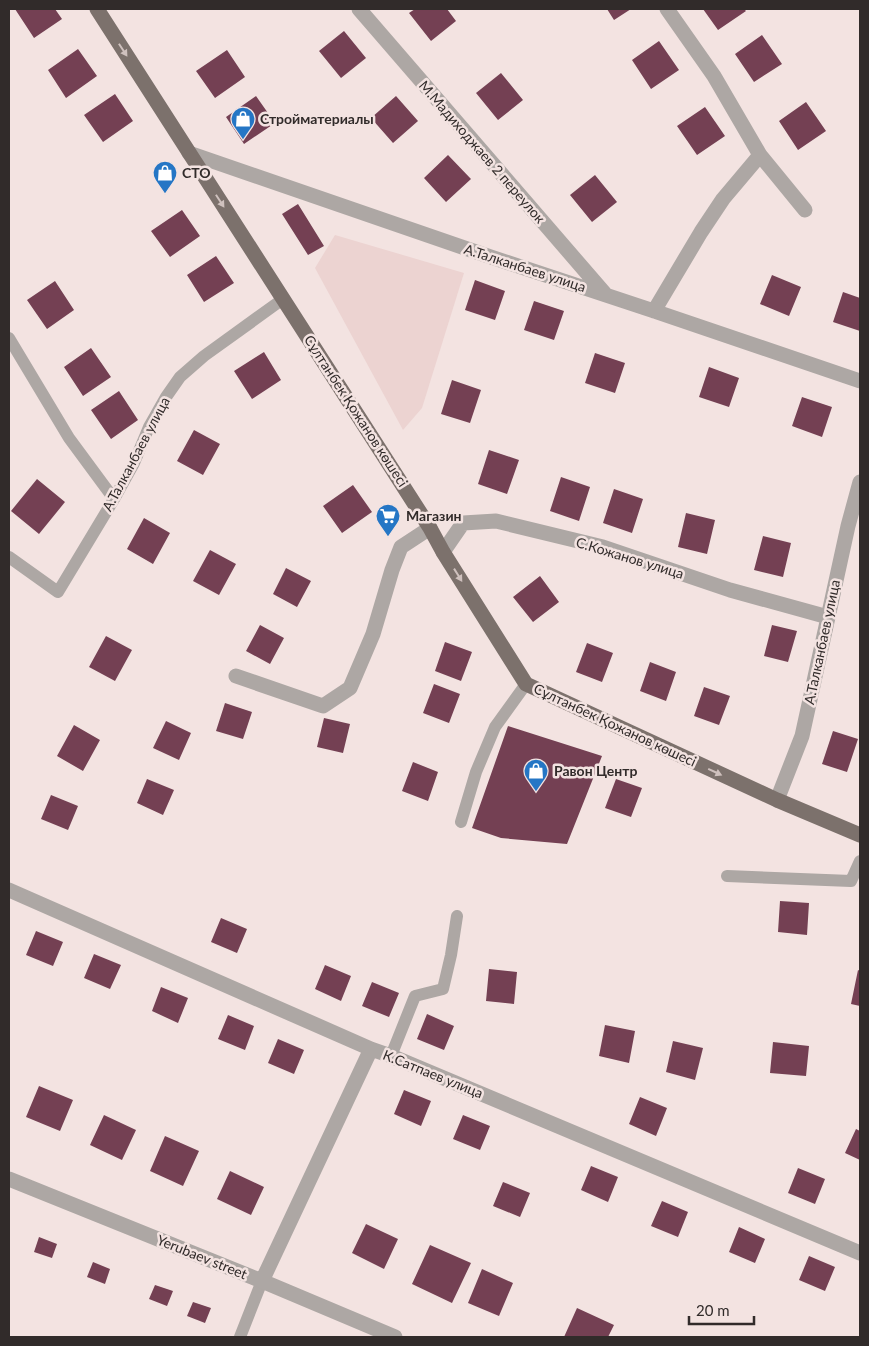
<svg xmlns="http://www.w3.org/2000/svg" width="869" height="1346" font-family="Lato,sans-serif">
	<rect width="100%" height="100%" fill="#f3e3e1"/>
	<path fill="#ecd3d1" d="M 335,235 L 464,273 L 422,408 L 403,430 L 315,268 Z"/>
	<path fill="#744053" d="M 15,9 L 55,9 L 62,19 L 34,38 Z
		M 415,9 L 447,9 L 456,21 L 431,41 L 409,13 Z
		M 607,9 L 631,9 L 614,20 Z
		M 703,9 L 744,9 L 746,11 L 718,30 Z
		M 344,31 L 366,58 L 341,78 L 319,51 Z
		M 762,35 L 782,64 L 754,82 L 735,54 Z
		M 659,41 L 679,70 L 651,89 L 632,60 Z
		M 78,49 L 97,76 L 66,98 L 48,70 Z
		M 227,50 L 245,77 L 215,98 L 196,71 Z
		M 501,73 L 523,100 L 498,120 L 476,93 Z
		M 115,94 L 133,121 L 103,142 L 84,115 Z
		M 256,96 L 275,123 L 244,144 L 226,117 Z
		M 396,96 L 418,121 L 393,143 L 371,118 Z
		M 806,102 L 826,131 L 798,150 L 779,121 Z
		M 705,107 L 725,136 L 697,155 L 677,126 Z
		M 448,155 L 471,179 L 446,202 L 424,178 Z
		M 595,175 L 617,202 L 592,222 L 570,195 Z
		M 298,204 L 324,246 L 308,255 L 282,214 Z
		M 182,210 L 200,236 L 170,257 L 151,231 Z
		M 216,256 L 234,283 L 204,302 L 187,275 Z
		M 772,275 L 801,287 L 789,316 L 760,304 Z
		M 475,280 L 505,291 L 495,320 L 465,310 Z
		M 55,281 L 74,310 L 47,329 L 27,300 Z
		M 843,292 L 860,298 L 860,331 L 833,322 Z
		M 534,301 L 564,311 L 554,340 L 524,330 Z
		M 91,348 L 111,377 L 83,396 L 64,367 Z
		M 264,352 L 281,380 L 252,399 L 234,371 Z
		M 595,353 L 625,363 L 615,393 L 585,383 Z
		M 709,367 L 739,378 L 729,407 L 699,397 Z
		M 452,380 L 481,390 L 470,423 L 441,414 Z
		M 119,391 L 138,420 L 111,439 L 91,410 Z
		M 802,397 L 832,407 L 822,437 L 792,426 Z
		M 194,430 L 220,444 L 203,475 L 177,461 Z
		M 489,450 L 519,460 L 507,494 L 478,484 Z
		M 561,477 L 590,487 L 579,521 L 550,511 Z
		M 37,479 L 65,502 L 39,534 L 11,511 Z
		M 353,485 L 372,512 L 342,533 L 323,506 Z
		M 614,489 L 643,499 L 632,533 L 603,523 Z
		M 686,513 L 715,520 L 707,554 L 678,547 Z
		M 144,518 L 170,533 L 153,564 L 127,549 Z
		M 763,536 L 791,543 L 783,577 L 754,570 Z
		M 210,550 L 236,564 L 219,595 L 193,581 Z
		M 286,568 L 311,581 L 297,607 L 273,594 Z
		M 540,576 L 559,602 L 533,622 L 513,597 Z
		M 260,625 L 284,638 L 270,664 L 246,651 Z
		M 772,625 L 797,631 L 788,662 L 764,656 Z
		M 106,636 L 132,650 L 115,681 L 89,667 Z
		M 445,642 L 472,652 L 461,681 L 435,671 Z
		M 587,643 L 613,653 L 602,682 L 576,672 Z
		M 650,662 L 676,672 L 666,701 L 640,691 Z
		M 434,684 L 460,694 L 449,723 L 423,713 Z
		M 704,687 L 730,696 L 719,725 L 694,716 Z
		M 225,703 L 252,712 L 243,739 L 216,731 Z
		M 324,718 L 350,724 L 343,753 L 317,747 Z
		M 166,721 L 191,733 L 179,760 L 153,748 Z
		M 74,725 L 100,740 L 83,771 L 57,756 Z
		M 508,726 L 602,756 L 567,844 L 501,838 L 472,828 Z
		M 833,731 L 858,739 L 847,772 L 822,764 Z
		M 413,762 L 438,772 L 428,801 L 402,791 Z
		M 147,779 L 174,790 L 163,815 L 137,803 Z
		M 616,779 L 642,788 L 631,817 L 605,808 Z
		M 51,795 L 78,806 L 68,830 L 41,819 Z
		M 780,901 L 809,903 L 807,935 L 778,932 Z
		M 221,918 L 247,929 L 237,953 L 211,942 Z
		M 36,931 L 63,942 L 53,966 L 26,955 Z
		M 94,954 L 121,965 L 110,989 L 84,978 Z
		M 325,965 L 351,976 L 341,1001 L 315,989 Z
		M 489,969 L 517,972 L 514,1004 L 486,1001 Z
		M 858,970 L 860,971 L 860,1006 L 851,1004 Z
		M 372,982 L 399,993 L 389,1017 L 362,1006 Z
		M 161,987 L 188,998 L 178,1023 L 152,1011 Z
		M 427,1014 L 454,1026 L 444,1050 L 417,1039 Z
		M 228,1015 L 254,1026 L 245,1050 L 218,1039 Z
		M 605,1025 L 635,1031 L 629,1063 L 599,1056 Z
		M 278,1039 L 304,1050 L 294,1074 L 268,1063 Z
		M 673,1041 L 703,1048 L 695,1080 L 666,1072 Z
		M 773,1042 L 809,1046 L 806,1076 L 770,1073 Z
		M 39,1086 L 73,1100 L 60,1131 L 26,1117 Z
		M 404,1090 L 431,1101 L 421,1126 L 394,1114 Z
		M 640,1097 L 667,1108 L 656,1136 L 629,1124 Z
		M 104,1115 L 136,1130 L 122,1160 L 90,1145 Z
		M 463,1115 L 490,1126 L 480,1150 L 453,1139 Z
		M 856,1129 L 860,1131 L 860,1160 L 845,1153 Z
		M 165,1136 L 199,1151 L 183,1186 L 150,1171 Z
		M 591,1166 L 618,1177 L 608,1202 L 581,1190 Z
		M 798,1168 L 825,1179 L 815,1204 L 788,1193 Z
		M 230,1171 L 264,1187 L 251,1215 L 217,1199 Z
		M 503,1182 L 530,1193 L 520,1217 L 493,1206 Z
		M 662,1201 L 688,1212 L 678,1237 L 651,1226 Z
		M 366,1224 L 398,1239 L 384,1269 L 352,1253 Z
		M 739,1227 L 765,1239 L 755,1263 L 729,1252 Z
		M 39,1237 L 57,1244 L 52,1258 L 34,1252 Z
		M 430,1245 L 471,1263 L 452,1303 L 412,1284 Z
		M 809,1256 L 835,1267 L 825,1291 L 799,1280 Z
		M 93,1262 L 110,1269 L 105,1284 L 87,1277 Z
		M 482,1269 L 513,1283 L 499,1316 L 468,1303 Z
		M 155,1285 L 173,1291 L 167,1306 L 149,1299 Z
		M 193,1302 L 211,1308 L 205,1323 L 187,1316 Z
		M 577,1308 L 614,1325 L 608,1337 L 564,1337 Z"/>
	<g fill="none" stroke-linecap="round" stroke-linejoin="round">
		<path stroke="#ada7a4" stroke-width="12" d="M 9,338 L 69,438 L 114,499
			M 9,557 L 58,592 L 114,499 L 134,463 L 149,427 L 166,397 L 180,377 L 204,356 L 283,299
			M 461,822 L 476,772 L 495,727 L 526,684
			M 727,876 L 851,881 L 860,861
			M 391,1056 L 415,996 L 443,989 L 451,955 L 457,916
			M 240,1337 L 262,1281"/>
		<path stroke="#ada7a4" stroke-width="15" d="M 359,9 L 606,295
			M 667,9 L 714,76 L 760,155 L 805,210
			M 189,153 L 491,257 L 654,311 L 860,381
			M 654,311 L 701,232 L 723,199 L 760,155
			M 443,552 L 463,523 L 496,521 L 603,547 L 730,590 L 828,617
			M 236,676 L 323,706 L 350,688 L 373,634 L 392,570 L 401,547 L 430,528
			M 777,800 L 802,736 L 848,526 L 860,482
			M 9,890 L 371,1049 L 391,1056 L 860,1253
			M 9,1179 L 262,1281 L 395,1337
			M 262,1281 L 371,1049"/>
		<path stroke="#7c716c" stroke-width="15" d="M 97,9 L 430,528 L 443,552 L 526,684 L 777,800 L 860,835"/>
	</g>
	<defs><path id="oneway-solid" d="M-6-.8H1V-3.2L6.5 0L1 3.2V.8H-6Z" transform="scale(1.25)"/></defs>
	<g fill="#cfc1be">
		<use href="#oneway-solid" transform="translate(123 50) rotate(57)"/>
		<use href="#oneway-solid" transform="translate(220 201) rotate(57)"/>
		<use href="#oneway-solid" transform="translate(458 575) rotate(58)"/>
		<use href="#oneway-solid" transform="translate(715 772) rotate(25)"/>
	</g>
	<defs>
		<symbol id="shop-pin" viewBox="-11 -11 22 30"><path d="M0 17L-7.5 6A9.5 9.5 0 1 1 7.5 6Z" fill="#2576c5" stroke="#f3e3e1"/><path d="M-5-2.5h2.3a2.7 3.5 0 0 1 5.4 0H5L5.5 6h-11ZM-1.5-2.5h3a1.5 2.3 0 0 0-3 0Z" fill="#fff"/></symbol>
		<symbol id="supermarket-pin" viewBox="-11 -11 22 30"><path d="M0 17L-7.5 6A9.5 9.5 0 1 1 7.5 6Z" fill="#2576c5" stroke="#f3e3e1"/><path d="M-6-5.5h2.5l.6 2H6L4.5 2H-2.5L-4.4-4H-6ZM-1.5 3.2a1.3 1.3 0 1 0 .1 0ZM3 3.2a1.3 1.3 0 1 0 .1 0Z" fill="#fff"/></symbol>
	</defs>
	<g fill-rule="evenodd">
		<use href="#shop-pin" x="229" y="105" width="28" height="38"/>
		<use href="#shop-pin" x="151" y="159" width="28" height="38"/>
		<use href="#supermarket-pin" x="374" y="502" width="28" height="38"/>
		<use href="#shop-pin" x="522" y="757" width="28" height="38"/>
	</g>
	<g text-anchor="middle" stroke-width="5" stroke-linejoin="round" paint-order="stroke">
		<g font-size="14" font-weight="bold" fill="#312b2a" stroke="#f3e3e1" text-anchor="start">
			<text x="260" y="124">Стройматериалы</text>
			<text x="182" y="178">СТО</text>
			<text x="406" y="521">Магазин</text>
			<text x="554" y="776">Равон Центр</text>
		</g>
		<g font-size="14" fill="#312b2a" stroke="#f3e3e1">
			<text transform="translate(482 152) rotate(49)" y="5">М.Мадиходжаев 2 переулок</text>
			<text transform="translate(525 268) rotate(18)" y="5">А.Талканбаев улица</text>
			<text transform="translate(356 411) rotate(57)" y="5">Сұлтанбек Қожанов көшесі</text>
			<text transform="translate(136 454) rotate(-62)" y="5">А.Талканбаев улица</text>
			<text transform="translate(630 558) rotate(17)" y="5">С.Кожанов улица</text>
			<text transform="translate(822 642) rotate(-78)" y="5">А.Талканбаев улица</text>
			<text transform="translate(615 725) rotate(25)" y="5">Сұлтанбек Қожанов көшесі</text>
			<text transform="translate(433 1074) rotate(22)" y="5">К.Сатпаев улица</text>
			<text transform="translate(202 1257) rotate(22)" y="5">Yerubaev street</text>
		</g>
	</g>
	<rect width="869" height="1346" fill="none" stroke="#312b2a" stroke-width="20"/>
	<path d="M689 1316v8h65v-8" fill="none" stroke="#312b2a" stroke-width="2.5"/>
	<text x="696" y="1316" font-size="15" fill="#312b2a" stroke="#f3e3e1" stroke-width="4" paint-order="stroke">20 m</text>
</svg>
